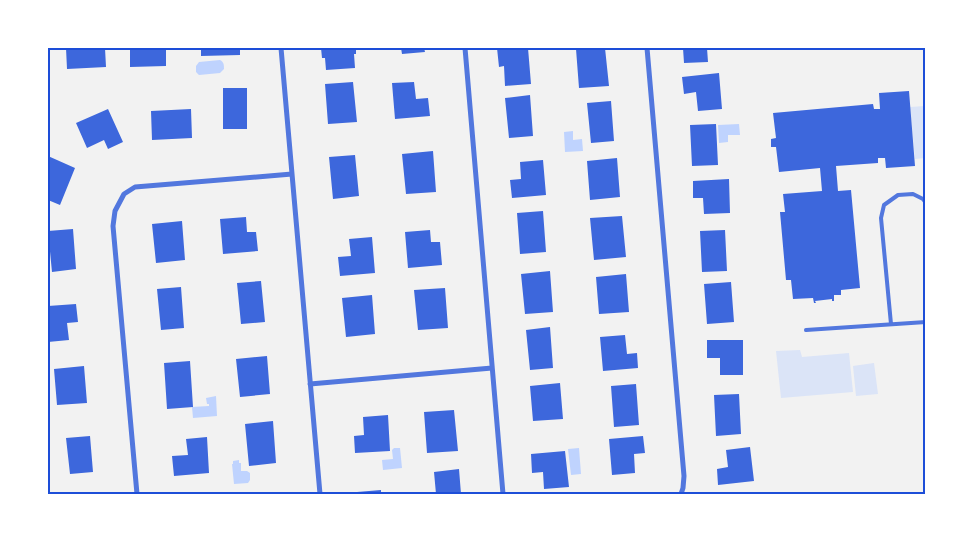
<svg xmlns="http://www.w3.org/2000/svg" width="973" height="542" font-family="'PT Sans Narrow',sans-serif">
	<rect width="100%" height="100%" fill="#f2f2f2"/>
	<path fill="#dbe4f7" d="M 925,106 L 925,158 L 915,159 L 910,107 Z
		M 800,350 L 802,357 L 849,353 L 853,392 L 781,398 L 776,351 Z
		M 874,363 L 878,394 L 856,396 L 853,366 Z"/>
	<path fill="#bfd3fe" d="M 220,60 C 224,62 224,65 224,69 L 220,73 L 199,75 L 196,72 L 196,66 L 199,62 Z
		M 739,124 L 740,135 L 728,135 L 728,142 L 719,143 L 718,125 Z
		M 573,131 L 573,140 L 582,139 L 583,151 L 565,152 L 564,132 Z
		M 216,396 L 217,416 L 193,418 L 192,407 L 209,406 L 209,404 L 207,404 L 206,398 Z
		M 394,448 L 400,448 L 402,468 L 383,470 L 382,460 L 393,459 L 392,450 Z
		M 579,448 L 581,474 L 571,475 L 568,449 Z
		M 239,460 L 239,463 L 241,463 L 241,471 L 247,471 L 250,473 L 250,480 L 248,483 L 234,484 L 232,464 L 233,464 L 233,461 Z"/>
	<path fill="#3d67dc" d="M 66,48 L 105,48 L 106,67 L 67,69 Z
		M 130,48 L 166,48 L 166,66 L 130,67 Z
		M 201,48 L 240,48 L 240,55 L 201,56 Z
		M 321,48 L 356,48 L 356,54 L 354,54 L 355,68 L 326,70 L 325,58 L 322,58 Z
		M 401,48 L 424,48 L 425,52 L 402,54 Z
		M 497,48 L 528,48 L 531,84 L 505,86 L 504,66 L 499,67 Z
		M 596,48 L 605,48 L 609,86 L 579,88 L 576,49 Z
		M 683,48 L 707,48 L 708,62 L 684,63 Z
		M 719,73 L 722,109 L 698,111 L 696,92 L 684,94 L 682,77 Z
		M 353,82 L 357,122 L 328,124 L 325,84 Z
		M 414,82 L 416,99 L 428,98 L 430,116 L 395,119 L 392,83 Z
		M 223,88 L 247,88 L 247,129 L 223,129 Z
		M 909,91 L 915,166 L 886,168 L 885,158 L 878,158 L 878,163 L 836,166 L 838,191 L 851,190 L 860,288 L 841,290 L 841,295 L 834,295 L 834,301 L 832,301 L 832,299 L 815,301 L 816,303 L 814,303 L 813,298 L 793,299 L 791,280 L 786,280 L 780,212 L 785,212 L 783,194 L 822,191 L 820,168 L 779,172 L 776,147 L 771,147 L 771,139 L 776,138 L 773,113 L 873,104 L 874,109 L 880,109 L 879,93 Z
		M 530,95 L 533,136 L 509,138 L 505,98 Z
		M 611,101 L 614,141 L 591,143 L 587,103 Z
		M 108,109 L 123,142 L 108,149 L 104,140 L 87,148 L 76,123 Z
		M 191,109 L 192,138 L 152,140 L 151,111 Z
		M 716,124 L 718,165 L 692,166 L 690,125 Z
		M 433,151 L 436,192 L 406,194 L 402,154 Z
		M 355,155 L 359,196 L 333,199 L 329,157 Z
		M 48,156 L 75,168 L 60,205 L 48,200 Z
		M 617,158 L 620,197 L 590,200 L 587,161 Z
		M 543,160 L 546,195 L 512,198 L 510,180 L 521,179 L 520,162 Z
		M 729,179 L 730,213 L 704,214 L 703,198 L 693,198 L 693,181 Z
		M 543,211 L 546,252 L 520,254 L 517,213 Z
		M 622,216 L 626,257 L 594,260 L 590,218 Z
		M 246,217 L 247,232 L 256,232 L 258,251 L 223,254 L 220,219 Z
		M 182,221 L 185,260 L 156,263 L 152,224 Z
		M 73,229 L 76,269 L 52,272 L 48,231 Z
		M 430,230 L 431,242 L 440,242 L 442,265 L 408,268 L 405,232 Z
		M 725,230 L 727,271 L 702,272 L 700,231 Z
		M 372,237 L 375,273 L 340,276 L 338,257 L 351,256 L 349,239 Z
		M 550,271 L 553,312 L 525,314 L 521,274 Z
		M 626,274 L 629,312 L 599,314 L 596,277 Z
		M 261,281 L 265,322 L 241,324 L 237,283 Z
		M 731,282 L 734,322 L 707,324 L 704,284 Z
		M 181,287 L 184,328 L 161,330 L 157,289 Z
		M 445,288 L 448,328 L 418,330 L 414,290 Z
		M 372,295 L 375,334 L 346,337 L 342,298 Z
		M 76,304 L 78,322 L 67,323 L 69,340 L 48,342 L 48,306 Z
		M 550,327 L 553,368 L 530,370 L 526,330 Z
		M 625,335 L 627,354 L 637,353 L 638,368 L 603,371 L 600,337 Z
		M 707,340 L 743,340 L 743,375 L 720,375 L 720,358 L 707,358 Z
		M 267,356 L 270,394 L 240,397 L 236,359 Z
		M 190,361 L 193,407 L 167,409 L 164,363 Z
		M 84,366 L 87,403 L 57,405 L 54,369 Z
		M 560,383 L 563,419 L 533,421 L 530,386 Z
		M 636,384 L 639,425 L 614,427 L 611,386 Z
		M 739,394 L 741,434 L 716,436 L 714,395 Z
		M 454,410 L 458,451 L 427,453 L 424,412 Z
		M 388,415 L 390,451 L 355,453 L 354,436 L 364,435 L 363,417 Z
		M 273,421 L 276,463 L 249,466 L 245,424 Z
		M 90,436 L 93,472 L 70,474 L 66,438 Z
		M 643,436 L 645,453 L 634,454 L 635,473 L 612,475 L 609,439 Z
		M 207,437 L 209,473 L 174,476 L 172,456 L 188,455 L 186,439 Z
		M 750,447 L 754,481 L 718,485 L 717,469 L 728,467 L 726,450 Z
		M 565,451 L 569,487 L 544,489 L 543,472 L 532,473 L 531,454 Z
		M 459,469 L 461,494 L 436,494 L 434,472 Z
		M 381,490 L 381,494 L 358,494 L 357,492 Z"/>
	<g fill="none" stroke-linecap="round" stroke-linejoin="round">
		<path stroke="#5277de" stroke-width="4" d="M 891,324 L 881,218 L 884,205 L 898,195 L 913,194 L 923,199 L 926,203
			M 806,330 L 926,322"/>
		<path stroke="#5277de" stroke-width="5" d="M 281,48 L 320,494
			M 465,48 L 503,494
			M 647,48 L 684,476 L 683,488 L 681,494
			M 310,384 L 492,368
			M 137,494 L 113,226 L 115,211 L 124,194 L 135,187 L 292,174"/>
	</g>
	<rect width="973" height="542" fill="none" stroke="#ffffff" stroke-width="98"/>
	<rect x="49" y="49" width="875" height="444" fill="none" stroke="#1d4ed8" stroke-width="2"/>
</svg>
